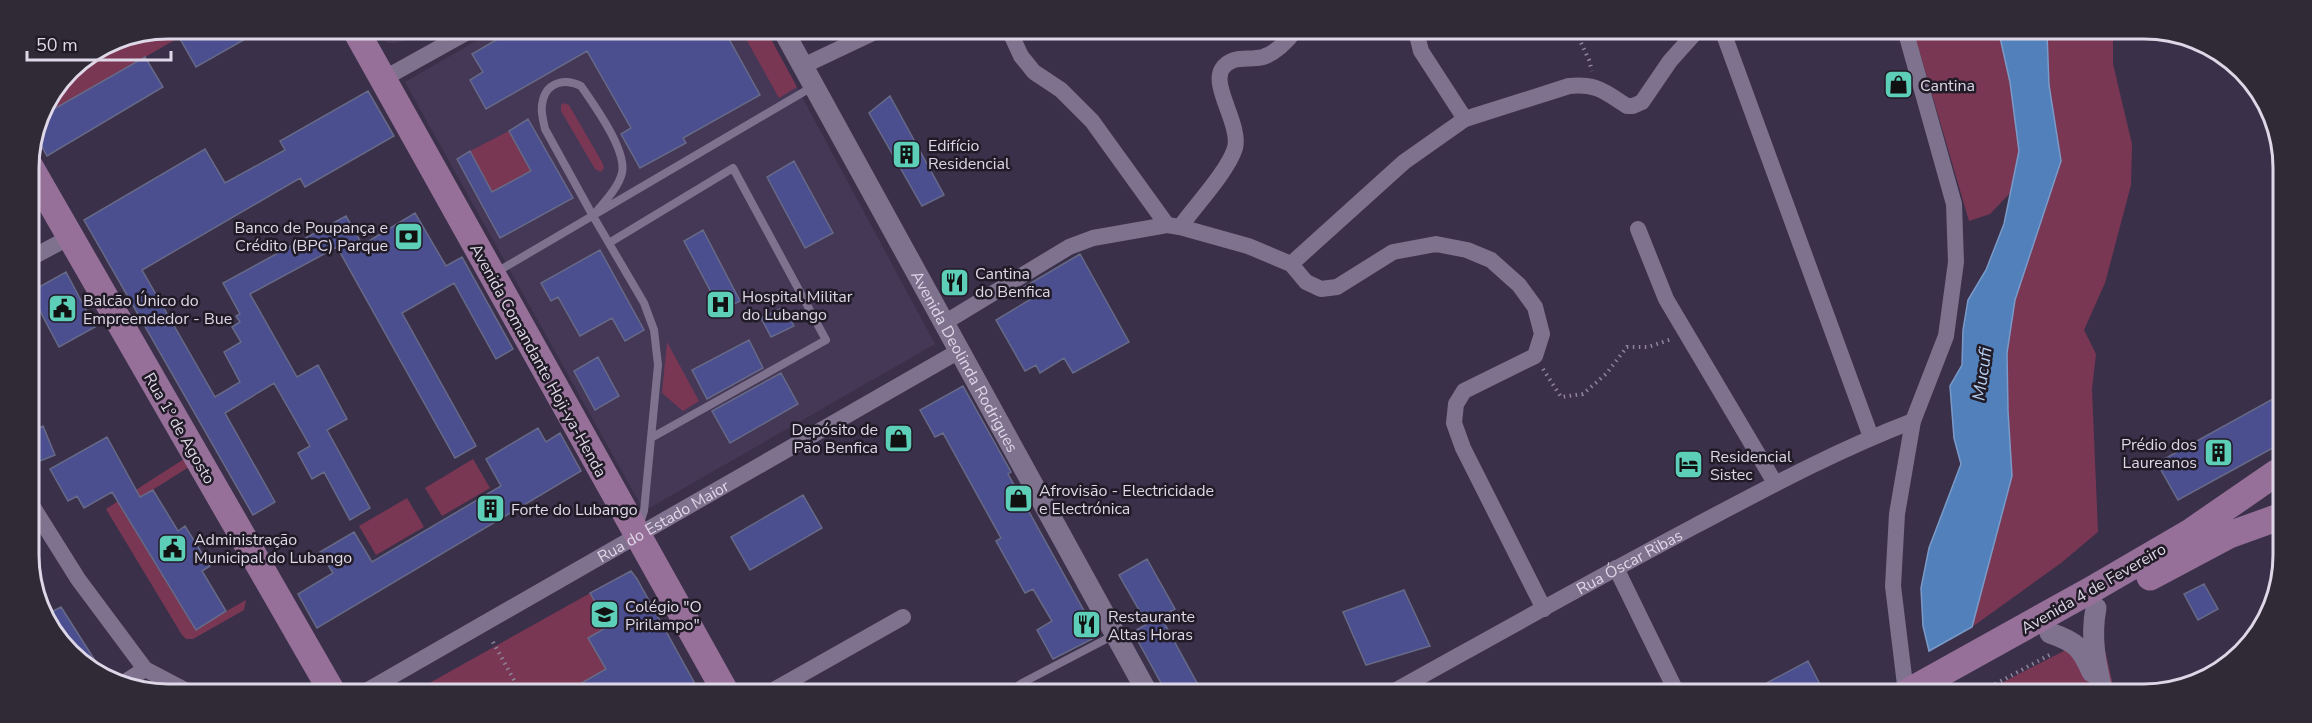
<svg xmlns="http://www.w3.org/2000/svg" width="2312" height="723" font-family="'Nunito Sans',sans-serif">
	<rect width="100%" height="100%" fill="#3b3049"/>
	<path fill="#453756" d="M 376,29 L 424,29 L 404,41 L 395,43 L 388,43 L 381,38 Z
		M 497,29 L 766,30 L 935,344 L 644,511 L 405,82 Z"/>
	<path fill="#7a3754" d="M 168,29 L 194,29 L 40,117 L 43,107 L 70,69 L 115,39 Z
		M 741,30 L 766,30 L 797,87 L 779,98 Z
		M 1917,33 L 1999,33 L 2010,82 L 2019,150 L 2010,193 L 1990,214 L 1969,221 L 1915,36 Z
		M 2047,33 L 2113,33 L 2113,64 L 2132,144 L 2131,185 L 2105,283 L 2084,330 L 2096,354 L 2092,389 L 2098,532 L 2061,563 L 1972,627 L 2012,476 L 2008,411 L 2007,353 L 2015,300 L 2061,161 L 2049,85 Z
		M 563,103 L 569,105 L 602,162 L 604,168 L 601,172 L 595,169 L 561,111 L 561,105 Z
		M 509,131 L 553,209 L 533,220 L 526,206 L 506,217 L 470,151 Z
		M 667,342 L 699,401 L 683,411 L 662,393 Z
		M 184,459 L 189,467 L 122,509 L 195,629 L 246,600 L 244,610 L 193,639 L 186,639 L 182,635 L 106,509 Z
		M 473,459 L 490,488 L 442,516 L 425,488 Z
		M 407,498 L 424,527 L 376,555 L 359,526 Z
		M 628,572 L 633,573 L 637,579 L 699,691 L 417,690 Z
		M 2101,632 L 2115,694 L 1980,694 Z"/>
	<path fill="#5180bb" stroke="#7b9ac8" stroke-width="1.5" d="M 1999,33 L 2047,33 L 2049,85 L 2061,161 L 2015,300 L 2007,353 L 2008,411 L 2012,476 L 1972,627 L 1929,651 L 1923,626 L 1921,588 L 1929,548 L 1961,464 L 1954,438 L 1950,386 L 1962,365 L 1963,330 L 1968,300 L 1986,270 L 2004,224 L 2019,151 L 2010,82 Z"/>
	<path fill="#4b4e8f" stroke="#676a87" stroke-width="1.5" d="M 194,29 L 263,29 L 196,67 L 179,37 Z
		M 515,29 L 724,30 L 760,95 L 683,138 L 686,143 L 640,168 L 621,134 L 631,128 L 587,51 L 486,109 L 470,80 L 483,72 L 472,54 Z
		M 145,57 L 163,87 L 47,156 L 35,134 L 40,117 Z
		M 368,91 L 394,136 L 305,187 L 300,178 L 142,270 L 215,397 L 240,382 L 224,352 L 241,342 L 232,327 L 240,322 L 236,316 L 240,314 L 223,283 L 346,216 L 362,244 L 364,244 L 415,213 L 446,266 L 462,257 L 513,349 L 496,359 L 454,283 L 402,313 L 476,446 L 455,458 L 337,247 L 250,294 L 297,377 L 318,365 L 347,419 L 327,430 L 370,508 L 350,520 L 324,472 L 312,479 L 298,453 L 310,446 L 274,383 L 225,413 L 275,502 L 253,515 L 84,220 L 205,149 L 225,183 L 285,150 L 280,141 Z
		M 890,96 L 944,195 L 922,206 L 869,113 Z
		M 528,119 L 573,198 L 500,238 L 457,159 L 470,151 L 492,192 L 531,171 L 509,131 Z
		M 794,161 L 833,233 L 805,248 L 767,177 Z
		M 703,230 L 740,301 L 721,311 L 684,241 Z
		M 600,250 L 644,330 L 625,341 L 612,318 L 580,336 L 558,297 L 551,301 L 541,283 Z
		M 1080,254 L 1129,342 L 1073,373 L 1064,358 L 1040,373 L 1036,365 L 1025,371 L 996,320 L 1031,299 L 1024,287 Z
		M 66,272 L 95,327 L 59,347 L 30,292 Z
		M 784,307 L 794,326 L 771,337 L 761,318 Z
		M 749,340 L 763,368 L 707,399 L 692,370 Z
		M 598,357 L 619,396 L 595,410 L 574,371 Z
		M 781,373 L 798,404 L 730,443 L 712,411 Z
		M 963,386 L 1011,472 L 1008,474 L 1098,636 L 1053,659 L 1037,630 L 1052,621 L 1033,589 L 1025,593 L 996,541 L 1001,538 L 943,433 L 935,437 L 920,410 Z
		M 2280,395 L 2280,444 L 2178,500 L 2157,463 Z
		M 43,426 L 55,455 L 30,465 L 30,432 Z
		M 538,428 L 546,442 L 560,433 L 581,471 L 317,628 L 298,594 L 333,573 L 320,552 L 354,532 L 372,562 L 501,486 L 486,459 Z
		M 107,437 L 140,497 L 153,490 L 178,531 L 185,526 L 210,566 L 202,571 L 226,611 L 196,630 L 112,492 L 84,508 L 77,496 L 68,501 L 50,469 Z
		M 803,495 L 822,528 L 750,570 L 731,537 Z
		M 1147,559 L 1175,609 L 1161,617 L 1202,692 L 1166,692 L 1133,632 L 1147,624 L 1119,575 Z
		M 631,571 L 637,579 L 699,691 L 568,691 L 606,669 L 588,638 L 609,626 L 590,593 Z
		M 2204,584 L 2218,609 L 2198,620 L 2184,594 Z
		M 1404,590 L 1430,646 L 1366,665 L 1343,612 Z
		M 61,607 L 101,670 L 63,647 L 47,614 Z
		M 1808,661 L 1825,694 L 1748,693 Z"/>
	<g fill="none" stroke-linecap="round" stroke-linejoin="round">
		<path stroke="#8f869b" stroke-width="4" stroke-dasharray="1.5 4.5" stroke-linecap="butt" d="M 1576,32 L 1589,60 L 1592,71
			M 1543,369 L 1561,397 L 1583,394 L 1606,374 L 1627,347 L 1648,347 L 1672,339
			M 493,642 L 520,691
			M 1990,687 L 2053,653
			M 1998,692 L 2081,689
			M 1978,694 L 1995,687 L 1998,693"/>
		<path stroke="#7e728e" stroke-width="8" d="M 593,216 C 602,204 618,189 622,173 C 627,150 594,105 581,86 C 566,78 547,82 543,100 C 540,110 543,119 545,129 L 593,216 L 644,303 L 654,330 L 658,365 L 644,511 L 639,526
			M 609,243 L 733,168 L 826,340 L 651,438
			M 495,273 L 812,87
			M 1009,692 L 1022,683 L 1114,635"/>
		<g stroke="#7e728e" stroke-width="16">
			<path d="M 1009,30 L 1021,56 L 1034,72 L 1061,90 L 1092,121 L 1167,225"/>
			<path d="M 1416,31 L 1421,51 L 1465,119"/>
			<path d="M 1723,32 L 1871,437"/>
			<path d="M 1906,33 L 1954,204 L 1956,262 L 1946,336 L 1913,421 L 1897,514 L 1893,586 L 1906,693"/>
			<path d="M 803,66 L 879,30"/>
			<path d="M 383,79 L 473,29"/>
			<path d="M 1180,227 C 1195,206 1228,171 1235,148 C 1241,125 1211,86 1222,69 C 1232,54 1248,61 1263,57 C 1276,53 1287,41 1295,31"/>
			<path d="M 1638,229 L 1666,299 L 1775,483"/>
			<path d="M 29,259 L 70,237"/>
			<path d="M 1291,264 L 1404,162 L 1465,119 L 1569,86 C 1596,83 1605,92 1627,106 L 1633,106 L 1642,102 L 1670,61 L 1696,32"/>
			<path d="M 944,323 L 1069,247 L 1093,238 L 1167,225 L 1180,227 L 1248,246 L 1291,264 L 1306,282 L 1321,289 L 1337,287 L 1393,252 L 1436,244 L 1467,250 L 1491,260 L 1519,285 L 1535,307 L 1542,334 L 1535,356 L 1464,391 L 1456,404 L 1454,423 L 1463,448 L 1544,609"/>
			<path d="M 31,504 L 78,579 L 145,669 L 185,690"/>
			<path d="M 1616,568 L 1677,693"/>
			<path d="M 122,684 L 145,669"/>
			<path id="s1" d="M 368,690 L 959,351"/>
			<path d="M 772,691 L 903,617"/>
			<path id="s2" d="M 1391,693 C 1492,637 1593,580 1695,526 C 1767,488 1837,450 1913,421"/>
		</g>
		<g stroke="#7e728e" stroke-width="21">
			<path id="s3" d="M 783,30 L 1147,692"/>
			<path d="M 2096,608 C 2090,639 2096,664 2103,694"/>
			<path d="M 2050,633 C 2076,642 2081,647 2092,672"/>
		</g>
		<path stroke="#967099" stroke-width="27" d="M 355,29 L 725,691
			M 29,165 L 331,690
			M 2150,577 L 2229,535 L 2279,517
			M 1904,694 L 2091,590 L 2189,533 L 2276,473"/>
	</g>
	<defs>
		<symbol id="shop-square" viewBox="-11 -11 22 22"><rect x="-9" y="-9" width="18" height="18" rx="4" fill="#5dceb8" stroke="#201b26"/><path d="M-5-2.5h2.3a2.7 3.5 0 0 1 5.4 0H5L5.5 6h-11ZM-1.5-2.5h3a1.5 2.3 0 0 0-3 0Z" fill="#111"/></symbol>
		<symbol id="building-square" viewBox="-11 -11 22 22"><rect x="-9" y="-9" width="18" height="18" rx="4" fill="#5dceb8" stroke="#201b26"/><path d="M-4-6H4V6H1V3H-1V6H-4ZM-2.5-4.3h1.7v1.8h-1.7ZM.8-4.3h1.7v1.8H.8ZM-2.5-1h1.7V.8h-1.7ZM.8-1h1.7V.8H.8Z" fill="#111"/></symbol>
		<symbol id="bank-square" viewBox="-11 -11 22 22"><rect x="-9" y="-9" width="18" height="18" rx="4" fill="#5dceb8" stroke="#201b26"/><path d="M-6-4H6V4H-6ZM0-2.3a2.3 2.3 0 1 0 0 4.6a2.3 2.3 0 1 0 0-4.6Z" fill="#111"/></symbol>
		<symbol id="restaurant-square" viewBox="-11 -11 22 22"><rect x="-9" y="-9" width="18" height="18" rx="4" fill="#5dceb8" stroke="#201b26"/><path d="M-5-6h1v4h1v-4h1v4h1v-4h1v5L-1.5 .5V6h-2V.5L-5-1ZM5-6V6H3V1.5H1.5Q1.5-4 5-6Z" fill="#111"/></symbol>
		<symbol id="hospital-square" viewBox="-11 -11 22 22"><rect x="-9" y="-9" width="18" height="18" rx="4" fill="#5dceb8" stroke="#201b26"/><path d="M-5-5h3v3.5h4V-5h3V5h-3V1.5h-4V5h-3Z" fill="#111"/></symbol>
		<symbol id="civic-square" viewBox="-11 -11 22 22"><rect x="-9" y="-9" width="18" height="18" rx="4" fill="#5dceb8" stroke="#201b26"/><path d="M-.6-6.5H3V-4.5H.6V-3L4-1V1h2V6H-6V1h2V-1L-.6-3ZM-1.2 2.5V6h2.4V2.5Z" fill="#111"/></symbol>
		<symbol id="hotel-square" viewBox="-11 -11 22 22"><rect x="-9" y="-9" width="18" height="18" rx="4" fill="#5dceb8" stroke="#201b26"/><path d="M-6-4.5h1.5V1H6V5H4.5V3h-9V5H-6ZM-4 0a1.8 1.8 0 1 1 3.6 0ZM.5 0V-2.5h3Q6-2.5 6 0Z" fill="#111"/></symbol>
		<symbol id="university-square" viewBox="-11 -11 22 22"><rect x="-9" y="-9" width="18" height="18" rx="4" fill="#5dceb8" stroke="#201b26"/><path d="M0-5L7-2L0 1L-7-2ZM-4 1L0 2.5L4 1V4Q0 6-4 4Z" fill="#111"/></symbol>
	</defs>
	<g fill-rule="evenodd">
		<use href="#shop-square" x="1882" y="68" width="33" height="33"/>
		<use href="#building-square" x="890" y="138" width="33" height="33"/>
		<use href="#bank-square" x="392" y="220" width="33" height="33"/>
		<use href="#restaurant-square" x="938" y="266" width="33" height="33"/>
		<use href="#hospital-square" x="704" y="288" width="33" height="33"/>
		<use href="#civic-square" x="46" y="292" width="33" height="33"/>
		<use href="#shop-square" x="882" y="422" width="33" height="33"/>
		<use href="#building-square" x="2202" y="436" width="33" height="33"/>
		<use href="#hotel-square" x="1672" y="448" width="33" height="33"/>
		<use href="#shop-square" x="1002" y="482" width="33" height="33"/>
		<use href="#building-square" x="474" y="492" width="33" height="33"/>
		<use href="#civic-square" x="156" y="532" width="33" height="33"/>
		<use href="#university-square" x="588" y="598" width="33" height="33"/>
		<use href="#restaurant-square" x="1070" y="608" width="33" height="33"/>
	</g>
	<g text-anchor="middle" stroke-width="5" stroke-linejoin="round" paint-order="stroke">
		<g font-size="16" fill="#ded7e7" stroke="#201b26" text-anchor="start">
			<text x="1920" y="91">Cantina</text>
			<text x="928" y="151">Edifício<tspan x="928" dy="18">Residencial</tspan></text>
			<text x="388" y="233" text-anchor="end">Banco de Poupança e<tspan x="388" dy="18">Crédito (BPC) Parque</tspan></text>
			<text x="975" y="279">Cantina<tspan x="975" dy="18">do Benfica</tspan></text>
			<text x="742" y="302">Hospital Militar<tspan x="742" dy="18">do Lubango</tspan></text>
			<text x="83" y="306">Balcão Único do<tspan x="83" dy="18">Empreendedor - Bue</tspan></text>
			<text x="878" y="435" text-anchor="end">Depósito de<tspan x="878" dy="18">Pão Benfica</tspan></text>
			<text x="2197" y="450" text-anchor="end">Prédio dos<tspan x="2197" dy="18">Laureanos</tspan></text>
			<text x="1710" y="462">Residencial<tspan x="1710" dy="18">Sistec</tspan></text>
			<text x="1039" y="496">Afrovisão - Electricidade<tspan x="1039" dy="18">e Electrónica</tspan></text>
			<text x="511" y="515">Forte do Lubango</text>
			<text x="194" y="545">Administração<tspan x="194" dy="18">Municipal do Lubango</tspan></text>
			<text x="625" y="612">Colégio "O<tspan x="625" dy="18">Pirilampo"</tspan></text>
			<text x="1108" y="622">Restaurante<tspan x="1108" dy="18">Altas Horas</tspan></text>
		</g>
		<g font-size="16" fill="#ded7e7" stroke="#201b26">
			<text transform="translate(539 360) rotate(61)" y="6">Avenida Comandante Hoji-ya-Henda</text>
			<text dy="6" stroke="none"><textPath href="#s3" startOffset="378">Avenida Deolinda Rodrigues</textPath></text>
			<text transform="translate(180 428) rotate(60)" y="6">Rua 1º de Agosto</text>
			<text dy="6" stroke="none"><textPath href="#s1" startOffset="340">Rua do Estado Maior</textPath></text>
			<text dy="6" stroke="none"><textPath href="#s2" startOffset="272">Rua Óscar Ribas</textPath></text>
			<text transform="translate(2093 588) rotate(-30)" y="6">Avenida 4 de Fevereiro</text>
		</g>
		<g font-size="18" font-style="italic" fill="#b6d0f0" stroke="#201b26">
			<text transform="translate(1982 374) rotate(-82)" y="6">Mucufi</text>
		</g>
	</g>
	<path d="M0 0H2312V723H0ZM168 39H2144A129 129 0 0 1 2273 168V555A129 129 0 0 1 2144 684H168A129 129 0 0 1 39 555V168A129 129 0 0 1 168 39Z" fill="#2f2a35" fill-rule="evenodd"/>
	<path fill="none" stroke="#ded7e7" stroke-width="3" d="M168 39H2144A129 129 0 0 1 2273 168V555A129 129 0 0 1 2144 684H168A129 129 0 0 1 39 555V168A129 129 0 0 1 168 39Z"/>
	<path d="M27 51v9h144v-9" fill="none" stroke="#ded7e7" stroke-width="3"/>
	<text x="36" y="51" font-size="18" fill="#ded7e7" stroke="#201b26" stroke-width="4.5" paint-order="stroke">50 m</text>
</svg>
